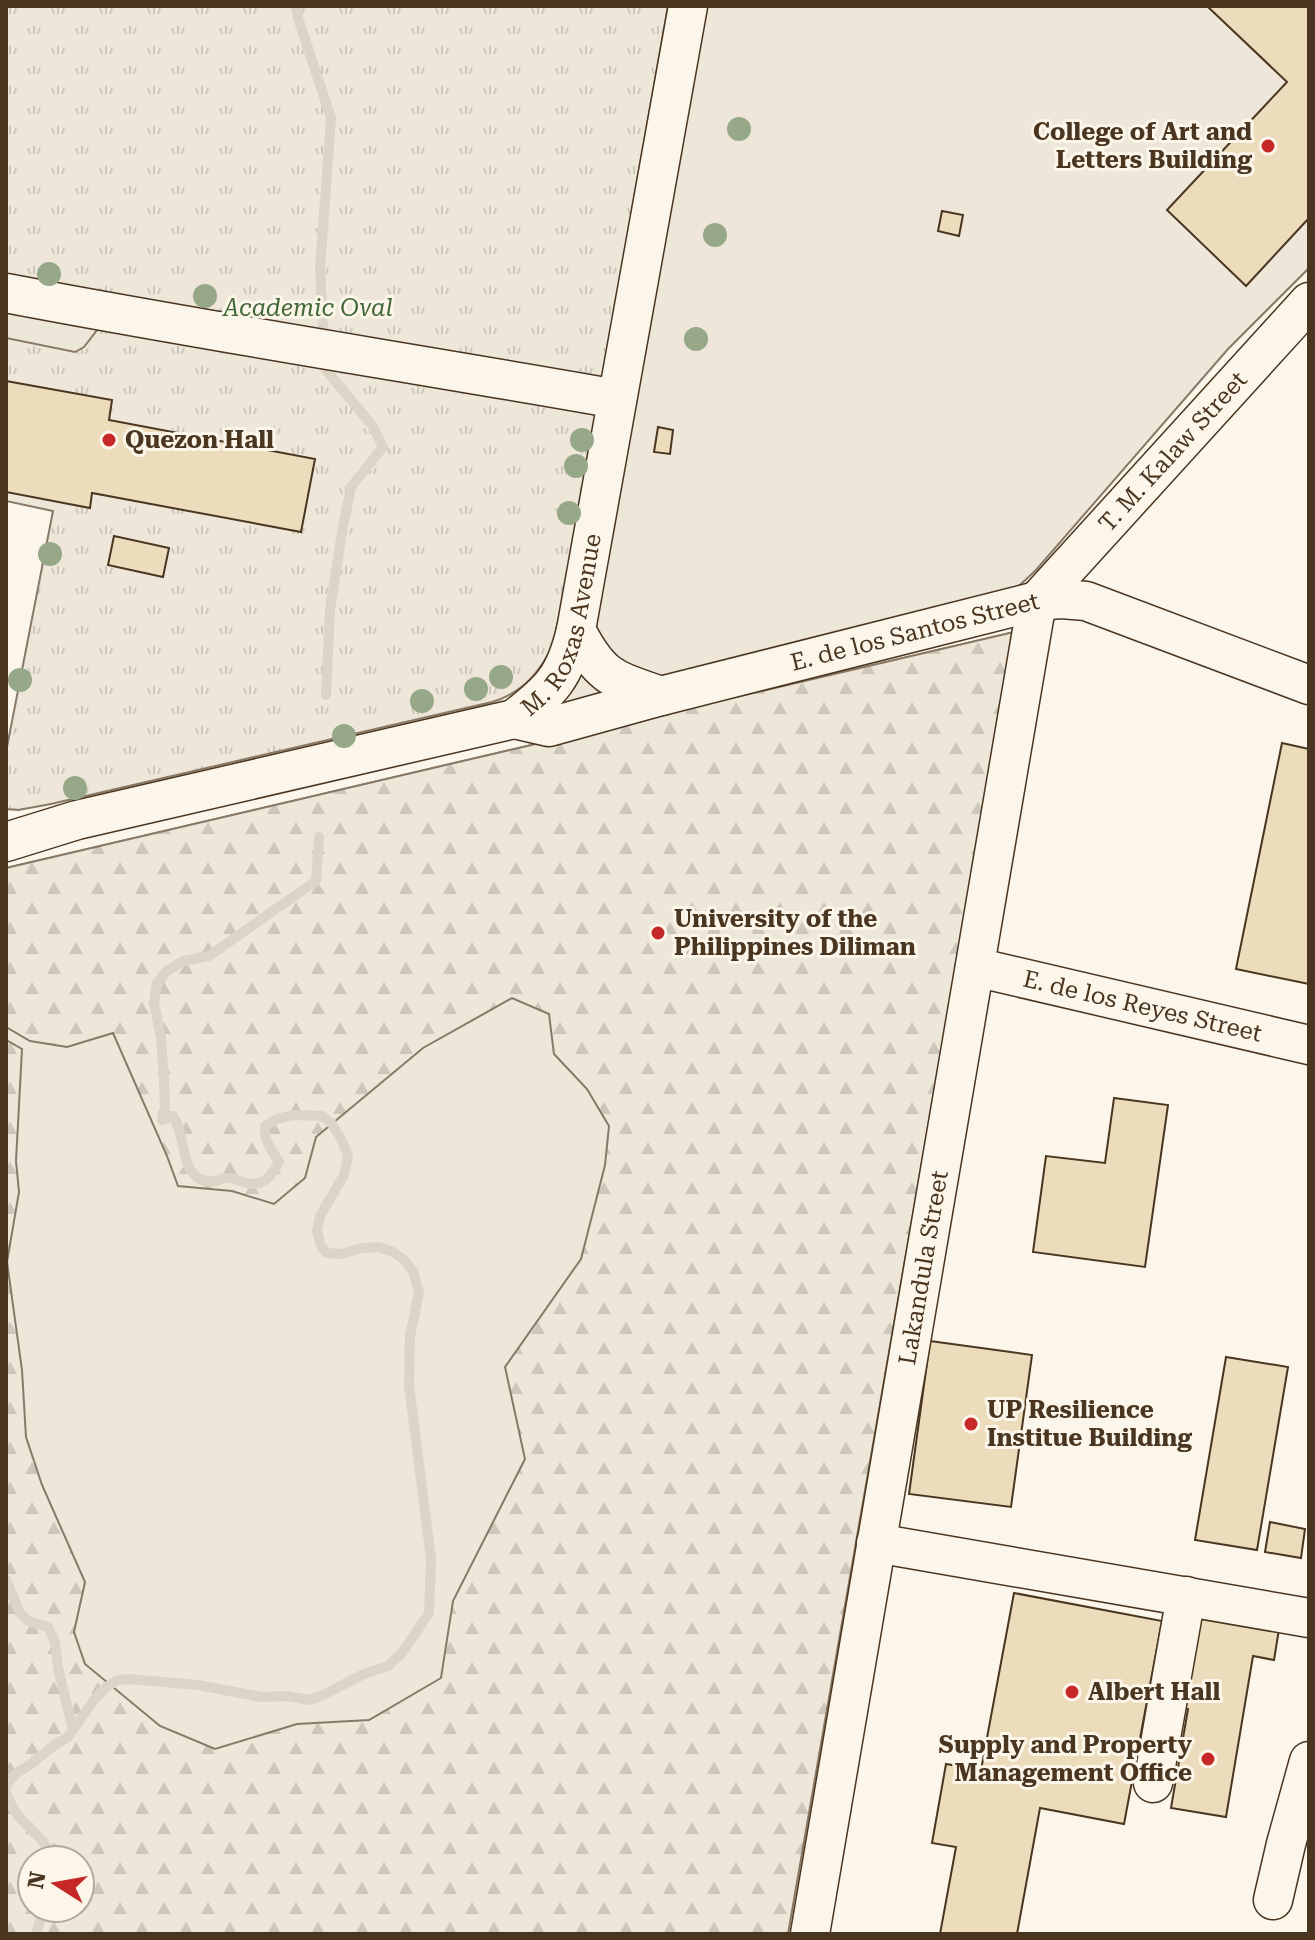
<svg xmlns="http://www.w3.org/2000/svg" width="1315" height="1940" font-family="'Roboto Serif',serif">
	<defs>
		<pattern id="forest-firs" width="22" height="20" patternUnits="userSpaceOnUse" patternTransform="scale(2)"><rect width="22" height="20" fill="#ede6d9"/><path d="M5 1l3.5 6h-7zM16 11l3.5 6h-7z" fill="#cdc6ba"/></pattern>
		<pattern id="park-tufts" width="24" height="20" patternUnits="userSpaceOnUse" patternTransform="scale(2)"><rect width="24" height="20" fill="#ede6d9"/><path d="M3 7l-1-3M5 7V3M7 7l1-3M15 17l-1-3M17 17v-4M19 17l1-3" fill="none" stroke="#cdc6ba"/></pattern>
	</defs>
	<rect width="100%" height="100%" fill="#fbf6e9"/>
	<path fill="#ede6d9" stroke="#887966" stroke-width="2" fill-rule="evenodd" d="M 696,6 L 1309,6 L 1309,268 L 1228,349 L 1036,570 L 1007,597 L 644,686 L 589,647 Z
		M 1014,632 L 783,1934 L 6,1934 L 6,868 ZM 32,1860 L 80,1860 L 80,1908 L 32,1908 Z
		M 583,664 L 636,692 L 560,705 L 571,691 Z"/>
	<path fill="url(#forest-firs)" stroke="#887966" stroke-width="2" fill-rule="evenodd" d="M 1014,632 L 788,1934 L 6,1934 L 6,1040 L 22,1049 L 16,1161 L 19,1192 L 7,1262 L 22,1370 L 26,1437 L 42,1485 L 85,1582 L 74,1632 L 85,1664 L 160,1726 L 215,1749 L 297,1724 L 369,1720 L 441,1678 L 453,1601 L 525,1459 L 505,1367 L 581,1259 L 605,1165 L 609,1126 L 587,1089 L 554,1054 L 549,1014 L 512,998 L 423,1048 L 316,1137 L 305,1178 L 274,1204 L 232,1191 L 178,1186 L 167,1156 L 113,1033 L 67,1047 L 30,1041 L 6,1027 L 6,868 ZM 32,1860 L 80,1860 L 80,1908 L 32,1908 Z"/>
	<path fill="url(#park-tufts)" stroke="#887966" stroke-width="2" d="M 6,6 L 668,6 L 556,641 C 540,671 525,692 492,702 L 51,804 L 18,810 L 6,809 L 6,752 L 53,511 L 6,501 Z"/>
	<path fill="#ede7d9" stroke="#887966" stroke-width="2" d="M 6,277 L 104,295 L 97,330 L 84,347 L 75,352 L 6,338 Z"/>
	<g fill="none" stroke-linecap="round" stroke-linejoin="round">
		<path stroke="#dcd4c6" stroke-width="10" d="M 297,6 L 298,18 L 331,118 L 320,269 L 324,342
			M 325,358 L 326,370 L 372,425 L 383,447 L 351,487 L 342,532 L 330,610 L 326,695
			M 6,1580 L 20,1613 L 28,1621 L 48,1627 L 55,1642 L 58,1668 L 73,1730
			M 6,1787 L 9,1781 L 18,1772 L 31,1764 L 57,1743 L 68,1737 L 94,1700 L 105,1688 L 118,1680 L 128,1679 L 198,1685 L 261,1697 L 286,1696 L 310,1700 L 321,1696 L 364,1674 L 388,1666 L 402,1653 L 429,1613 L 431,1558 L 409,1386 L 410,1336 L 419,1292 L 413,1271 L 403,1259 L 393,1252 L 379,1247 L 362,1248 L 341,1254 L 327,1253 L 321,1246 L 317,1232 L 320,1216 L 344,1175 L 348,1155 L 342,1141 L 332,1124 L 322,1116 L 293,1115 L 277,1119 L 265,1126 C 263,1140 272,1150 279,1162 C 275,1168 271,1177 264,1181 C 251,1189 241,1179 228,1178 C 222,1177 223,1179 216,1181 C 205,1183 196,1179 190,1169 C 181,1153 184,1133 173,1116 L 162,1120 L 165,1108 L 164,1081 L 161,1037 L 154,1003 L 157,983 L 167,971 L 183,961 L 209,956 L 316,881 L 319,837
			M 6,1793 C 9,1801 14,1810 19,1817 C 31,1831 48,1841 52,1860
			M 36,1934 L 44,1908"/>
	</g>
	<path fill="#ecdcbc" stroke="#4a3520" stroke-width="2" d="M 1207,6 L 1309,6 L 1309,218 L 1246,286 L 1167,210 L 1287,82 Z
		M 942,211 L 963,215 L 959,236 L 938,231 Z
		M 6,381 L 112,400 L 109,420 L 315,459 L 301,532 L 92,493 L 90,508 L 6,492 Z
		M 658,427 L 673,430 L 670,454 L 654,452 Z
		M 114,536 L 169,548 L 163,577 L 108,565 Z
		M 1282,743 L 1309,749 L 1309,984 L 1236,969 Z
		M 1114,1098 L 1168,1105 L 1145,1267 L 1033,1252 L 1046,1156 L 1105,1163 Z
		M 930,1341 L 1032,1355 L 1011,1507 L 909,1494 Z
		M 1226,1357 L 1288,1367 L 1257,1550 L 1195,1540 Z
		M 1270,1522 L 1305,1529 L 1301,1558 L 1265,1552 Z
		M 1014,1593 L 1162,1621 L 1124,1824 L 1040,1808 L 1017,1934 L 940,1934 L 956,1847 L 932,1843 L 946,1764 L 981,1770 Z
		M 1187,1608 L 1280,1623 L 1274,1660 L 1253,1656 L 1226,1817 L 1171,1808 L 1188,1709 L 1171,1706 Z"/>
	<g fill="none" stroke-linecap="round" stroke-linejoin="round">
		<defs>
			<g id="minor">
				<path d="M 6,293 C 209,332 413,363 617,399"/>
				<path id="s1" d="M 1037,601 L 1309,302"/>
				<path d="M 576,630 C 601,678 612,679 661,696"/>
				<path id="s2" d="M 514,719 L 549,727 L 661,696 L 1037,601 L 1061,599 L 1086,601 L 1309,685"/>
				<path id="s3" d="M 6,842 L 77,820 L 514,719 C 551,691 565,677 576,630 L 688,6"/>
				<path id="s4" d="M 975,967 L 1309,1045"/>
				<path d="M 876,1543 L 1309,1618"/>
				<path d="M 1153,1783 L 1186,1596"/>
				<path d="M 1273,1900 L 1286,1844 L 1309,1761"/>
				<path id="s5" d="M 810,1934 L 1037,601"/>
			</g>
		</defs>
		<use href="#minor" stroke="#4a3520" stroke-width="41"/>
		<use href="#minor" stroke="#fbf6e9" stroke-width="38"/>
	</g>
	<g fill="#96a887">
		<circle cx="739" cy="129" r="12"/>
		<circle cx="715" cy="235" r="12"/>
		<circle cx="49" cy="274" r="12"/>
		<circle cx="205" cy="296" r="12"/>
		<circle cx="696" cy="339" r="12"/>
		<circle cx="582" cy="440" r="12"/>
		<circle cx="576" cy="466" r="12"/>
		<circle cx="569" cy="513" r="12"/>
		<circle cx="50" cy="554" r="12"/>
		<circle cx="501" cy="677" r="12"/>
		<circle cx="20" cy="680" r="12"/>
		<circle cx="476" cy="689" r="12"/>
		<circle cx="422" cy="701" r="12"/>
		<circle cx="344" cy="736" r="12"/>
		<circle cx="75" cy="788" r="12"/>
	</g>
	<g fill="#c62828" stroke="#fbf6e9" stroke-width="3">
		<circle cx="1268" cy="146" r="8"/>
		<circle cx="109" cy="440" r="8"/>
		<circle cx="658" cy="933" r="8"/>
		<circle cx="971" cy="1424" r="8"/>
		<circle cx="1072" cy="1692" r="8"/>
		<circle cx="1208" cy="1759" r="8"/>
	</g>
	<g text-anchor="middle" stroke-width="6" stroke-linejoin="round" paint-order="stroke">
		<g font-size="24" font-weight="bold" fill="#4a3520" stroke="#fbf6e9" text-anchor="start">
			<text x="1252" y="140" text-anchor="end">College of Art and<tspan x="1252" dy="28">Letters Building</tspan></text>
			<text x="125" y="448">Quezon Hall</text>
			<text x="674" y="927">University of the<tspan x="674" dy="28">Philippines Diliman</tspan></text>
			<text x="987" y="1418">UP Resilience<tspan x="987" dy="28">Institue Building</tspan></text>
			<text x="1088" y="1700">Albert Hall</text>
			<text x="1192" y="1753" text-anchor="end">Supply and Property<tspan x="1192" dy="28">Management Office</tspan></text>
		</g>
		<g font-size="24" font-style="italic" fill="#436837" stroke="#fbf6e9">
			<text x="308" y="316">Academic Oval</text>
		</g>
		<g font-size="24" fill="#4a3520" stroke="#fbf6e9">
			<text dy="8" stroke="none"><textPath href="#s1" startOffset="202">T. M. Kalaw Street</textPath></text>
			<text dy="8" stroke="none"><textPath href="#s3" startOffset="634">M. Roxas Avenue</textPath></text>
			<text dy="8" stroke="none"><textPath href="#s2" startOffset="414">E. de los Santos Street</textPath></text>
			<text dy="8" stroke="none"><textPath href="#s4" startOffset="172">E. de los Reyes Street</textPath></text>
			<text dy="8" stroke="none"><textPath href="#s5" startOffset="676">Lakandula Street</textPath></text>
		</g>
	</g>
	<rect width="1315" height="1940" fill="none" stroke="#4a3520" stroke-width="16"/>
	<g transform="translate(56 1884) rotate(281)"><circle r="38" fill="#fbf6e9" stroke="#b4a999" stroke-width="2"/>
	<path d="M0-6L14 30L0 20L-14 30Z" fill="#c62828"/>
	<text y="-12" font-size="22" font-weight="bold" text-anchor="middle" fill="#4a3520">N</text>
	</g>
</svg>
